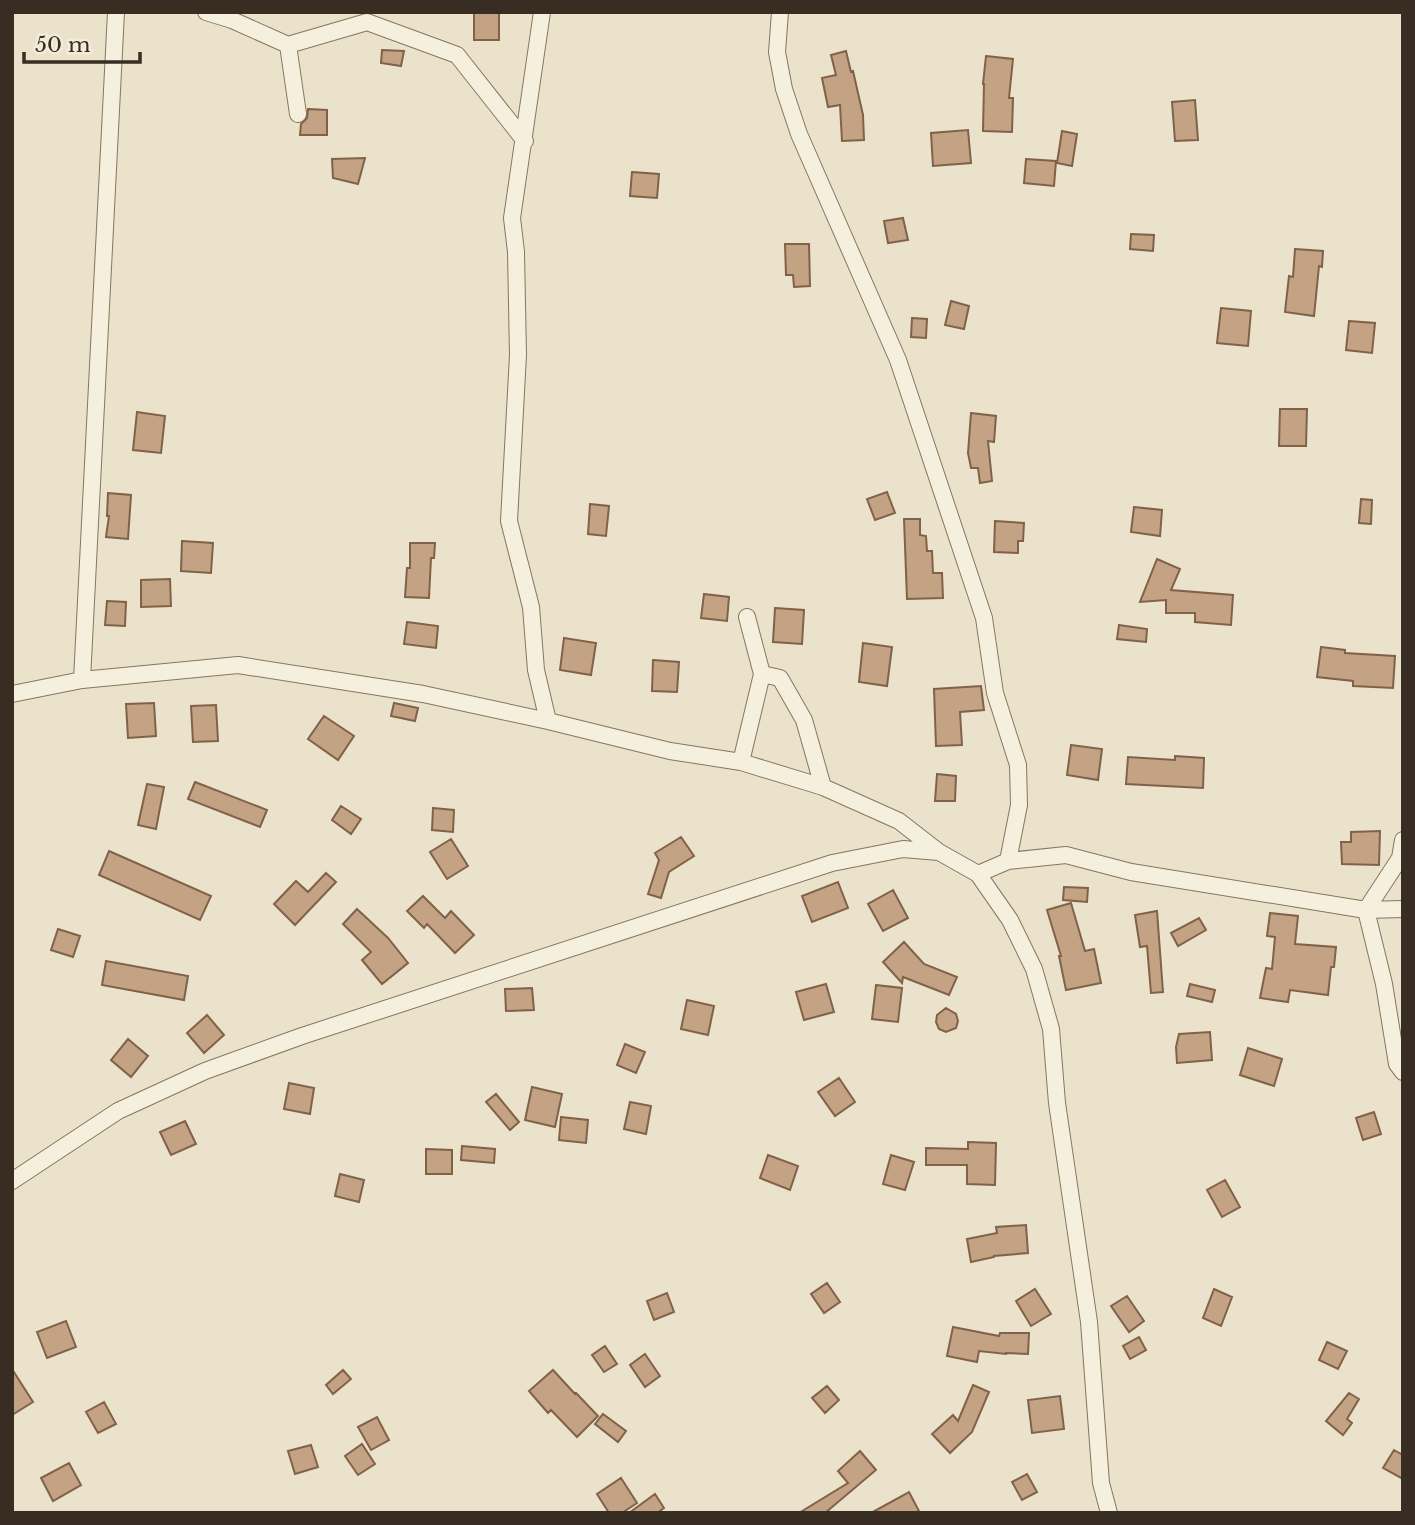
<svg xmlns="http://www.w3.org/2000/svg" width="1415" height="1525" font-family="'Libre Baskerville',serif">
	<rect width="100%" height="100%" fill="#eae2ca"/>
	<path fill="#c4a284" stroke="#816249" stroke-width="2" d="M 474,12 L 499,12 L 499,40 L 474,40 Z
		M 382,50 L 404,51 L 401,66 L 381,63 Z
		M 846,51 L 851,72 L 853,71 L 863,115 L 864,140 L 842,141 L 840,105 L 828,107 L 822,78 L 836,75 L 831,55 Z
		M 986,56 L 1013,59 L 1009,98 L 1013,98 L 1012,132 L 983,131 L 984,84 L 983,84 Z
		M 1195,100 L 1198,140 L 1175,141 L 1172,102 Z
		M 308,109 L 327,110 L 327,135 L 300,135 L 301,124 L 307,118 Z
		M 968,130 L 971,163 L 933,166 L 931,133 Z
		M 1062,131 L 1077,134 L 1072,166 L 1057,163 Z
		M 365,158 L 358,184 L 333,178 L 332,159 Z
		M 1026,159 L 1056,161 L 1054,186 L 1024,183 Z
		M 632,172 L 659,174 L 657,198 L 630,196 Z
		M 903,218 L 908,240 L 888,243 L 884,221 Z
		M 1131,234 L 1154,235 L 1153,251 L 1130,249 Z
		M 785,244 L 809,244 L 810,286 L 794,287 L 793,275 L 786,275 Z
		M 1295,249 L 1323,251 L 1322,267 L 1319,266 L 1314,316 L 1285,312 L 1289,276 L 1293,277 Z
		M 951,301 L 969,306 L 964,329 L 945,325 Z
		M 1221,308 L 1251,311 L 1248,346 L 1217,343 Z
		M 912,318 L 927,319 L 926,338 L 911,337 Z
		M 1349,321 L 1375,323 L 1372,353 L 1346,350 Z
		M 1280,409 L 1307,409 L 1306,446 L 1279,446 Z
		M 137,412 L 165,416 L 161,453 L 133,450 Z
		M 971,413 L 996,416 L 994,442 L 988,441 L 992,481 L 980,483 L 978,468 L 971,468 L 968,453 Z
		M 887,492 L 895,513 L 875,520 L 867,499 Z
		M 108,493 L 131,495 L 128,539 L 106,537 L 109,516 L 107,516 Z
		M 1361,499 L 1372,500 L 1371,524 L 1359,523 Z
		M 590,504 L 609,506 L 606,536 L 588,534 Z
		M 1134,507 L 1162,510 L 1160,536 L 1131,532 Z
		M 904,519 L 920,519 L 920,535 L 926,536 L 927,551 L 932,551 L 933,573 L 942,573 L 943,598 L 907,599 Z
		M 995,521 L 1024,523 L 1023,541 L 1018,541 L 1018,553 L 994,552 Z
		M 182,541 L 213,543 L 211,573 L 181,571 Z
		M 410,543 L 435,543 L 434,558 L 431,558 L 429,598 L 405,597 L 407,568 L 410,568 Z
		M 1157,559 L 1180,569 L 1171,590 L 1233,595 L 1231,625 L 1195,622 L 1195,613 L 1166,613 L 1166,600 L 1140,602 Z
		M 170,579 L 171,606 L 141,607 L 141,580 Z
		M 704,594 L 729,597 L 727,621 L 701,618 Z
		M 107,601 L 126,602 L 125,626 L 105,625 Z
		M 775,608 L 804,610 L 802,644 L 773,642 Z
		M 407,622 L 438,626 L 436,648 L 404,644 Z
		M 1119,625 L 1147,629 L 1146,642 L 1117,639 Z
		M 564,638 L 596,643 L 591,675 L 560,670 Z
		M 863,643 L 892,647 L 887,686 L 859,682 Z
		M 1321,647 L 1345,650 L 1345,653 L 1395,656 L 1393,688 L 1353,686 L 1353,681 L 1317,677 Z
		M 653,660 L 679,662 L 677,692 L 652,691 Z
		M 981,686 L 984,710 L 960,712 L 962,745 L 936,746 L 934,689 Z
		M 154,703 L 156,736 L 128,738 L 126,704 Z
		M 394,703 L 418,708 L 415,721 L 391,716 Z
		M 216,705 L 218,741 L 193,742 L 191,706 Z
		M 324,716 L 354,736 L 338,760 L 308,739 Z
		M 1071,745 L 1102,749 L 1098,780 L 1067,775 Z
		M 1175,756 L 1204,758 L 1203,788 L 1126,784 L 1128,757 L 1175,760 Z
		M 937,774 L 956,776 L 955,801 L 935,801 Z
		M 195,782 L 267,810 L 260,827 L 188,799 Z
		M 147,784 L 164,787 L 156,829 L 138,825 Z
		M 341,806 L 361,819 L 351,834 L 332,820 Z
		M 433,808 L 454,810 L 453,832 L 432,830 Z
		M 1380,831 L 1379,865 L 1342,864 L 1341,842 L 1351,842 L 1351,832 Z
		M 681,837 L 694,856 L 669,872 L 661,898 L 648,894 L 659,860 L 655,853 Z
		M 451,839 L 468,866 L 447,879 L 430,852 Z
		M 109,851 L 211,896 L 200,920 L 99,875 Z
		M 326,873 L 336,882 L 295,925 L 274,904 L 296,881 L 308,892 Z
		M 838,882 L 848,908 L 812,922 L 802,896 Z
		M 1064,887 L 1088,888 L 1087,902 L 1063,900 Z
		M 893,890 L 908,918 L 883,931 L 868,904 Z
		M 423,896 L 445,918 L 451,911 L 474,935 L 455,953 L 427,924 L 424,928 L 407,911 Z
		M 1071,903 L 1085,951 L 1094,949 L 1101,983 L 1066,990 L 1059,956 L 1061,956 L 1047,910 Z
		M 357,909 L 388,938 L 408,963 L 382,984 L 362,960 L 371,952 L 343,924 Z
		M 1157,911 L 1163,992 L 1151,993 L 1147,946 L 1140,947 L 1135,915 Z
		M 1270,913 L 1298,916 L 1295,944 L 1336,947 L 1334,967 L 1331,967 L 1328,995 L 1290,990 L 1288,1002 L 1260,998 L 1266,968 L 1272,969 L 1275,937 L 1267,936 Z
		M 1199,918 L 1206,930 L 1178,946 L 1171,933 Z
		M 58,929 L 80,936 L 73,957 L 51,950 Z
		M 904,942 L 924,964 L 957,977 L 949,995 L 903,977 L 902,983 L 883,962 Z
		M 106,961 L 188,976 L 184,1000 L 102,985 Z
		M 826,984 L 834,1012 L 804,1020 L 796,992 Z
		M 1190,984 L 1215,990 L 1212,1002 L 1187,996 Z
		M 876,985 L 902,988 L 898,1022 L 872,1019 Z
		M 532,988 L 534,1010 L 506,1011 L 505,989 Z
		M 687,1000 L 714,1006 L 708,1035 L 681,1029 Z
		M 946,1008 L 956,1014 L 958,1021 L 956,1028 L 946,1032 L 939,1029 L 936,1022 L 937,1015 Z
		M 207,1015 L 224,1035 L 204,1053 L 187,1033 Z
		M 1210,1032 L 1212,1060 L 1177,1063 L 1176,1047 L 1179,1034 Z
		M 128,1039 L 148,1056 L 131,1077 L 111,1060 Z
		M 625,1044 L 645,1052 L 636,1073 L 617,1065 Z
		M 1248,1048 L 1282,1059 L 1274,1086 L 1240,1075 Z
		M 839,1078 L 855,1102 L 835,1116 L 818,1092 Z
		M 289,1083 L 314,1088 L 310,1114 L 284,1109 Z
		M 532,1087 L 562,1094 L 555,1127 L 525,1120 Z
		M 496,1094 L 519,1122 L 510,1130 L 486,1102 Z
		M 630,1102 L 651,1106 L 646,1134 L 624,1129 Z
		M 1374,1112 L 1381,1134 L 1363,1140 L 1356,1118 Z
		M 561,1117 L 588,1120 L 586,1143 L 559,1140 Z
		M 185,1121 L 196,1144 L 171,1155 L 160,1132 Z
		M 968,1142 L 996,1143 L 995,1185 L 967,1184 L 967,1165 L 926,1165 L 926,1148 L 968,1149 Z
		M 462,1146 L 495,1149 L 494,1163 L 461,1160 Z
		M 426,1149 L 452,1150 L 452,1174 L 426,1174 Z
		M 768,1155 L 798,1166 L 790,1190 L 760,1178 Z
		M 891,1155 L 914,1162 L 905,1190 L 883,1184 Z
		M 340,1174 L 364,1180 L 359,1202 L 335,1196 Z
		M 1225,1180 L 1240,1207 L 1222,1217 L 1207,1190 Z
		M 1026,1225 L 1028,1253 L 994,1256 L 994,1257 L 971,1262 L 967,1239 L 997,1233 L 996,1227 Z
		M 827,1283 L 840,1302 L 824,1313 L 811,1294 Z
		M 1035,1289 L 1051,1314 L 1031,1326 L 1016,1301 Z
		M 1214,1289 L 1232,1297 L 1221,1326 L 1203,1318 Z
		M 667,1293 L 674,1312 L 654,1320 L 647,1301 Z
		M 1127,1296 L 1144,1321 L 1129,1332 L 1111,1306 Z
		M 66,1321 L 76,1347 L 47,1358 L 37,1332 Z
		M 953,1327 L 999,1336 L 1000,1333 L 1029,1333 L 1028,1354 L 1006,1353 L 1006,1354 L 979,1351 L 977,1362 L 947,1356 Z
		M 1139,1337 L 1146,1350 L 1130,1359 L 1123,1346 Z
		M 1327,1342 L 1347,1351 L 1338,1369 L 1319,1360 Z
		M 605,1346 L 617,1364 L 604,1372 L 592,1355 Z
		M 645,1354 L 660,1376 L 645,1387 L 630,1365 Z
		M 12,1369 L 33,1402 L 12,1415 Z
		M 343,1370 L 351,1379 L 333,1394 L 326,1385 Z
		M 553,1370 L 575,1394 L 576,1393 L 598,1416 L 577,1437 L 551,1410 L 548,1413 L 529,1391 Z
		M 973,1385 L 989,1392 L 972,1432 L 950,1453 L 932,1434 L 953,1415 L 958,1421 Z
		M 827,1386 L 839,1400 L 825,1413 L 812,1398 Z
		M 1349,1393 L 1359,1399 L 1347,1419 L 1352,1423 L 1343,1435 L 1326,1421 Z
		M 1060,1396 L 1064,1429 L 1032,1433 L 1028,1400 Z
		M 104,1402 L 116,1424 L 98,1433 L 86,1412 Z
		M 603,1414 L 626,1431 L 618,1442 L 595,1424 Z
		M 377,1417 L 389,1440 L 371,1450 L 358,1427 Z
		M 362,1444 L 375,1464 L 358,1475 L 345,1456 Z
		M 311,1445 L 318,1467 L 295,1474 L 288,1451 Z
		M 1394,1450 L 1403,1455 L 1403,1479 L 1383,1468 Z
		M 860,1451 L 876,1470 L 825,1513 L 799,1513 L 848,1483 L 838,1471 Z
		M 69,1463 L 81,1485 L 53,1501 L 41,1478 Z
		M 1027,1474 L 1037,1492 L 1022,1500 L 1012,1482 Z
		M 621,1478 L 637,1503 L 622,1513 L 609,1513 L 597,1494 Z
		M 909,1492 L 920,1513 L 871,1513 Z
		M 655,1494 L 664,1508 L 657,1513 L 629,1513 Z"/>
	<g fill="none" stroke-linecap="round" stroke-linejoin="round">
		<defs>
			<path id="minor" d="M 206,12 L 232,20 L 288,45
				M 542,12 L 512,218 L 516,252 L 518,355 L 509,521 L 531,607 L 536,670 L 548,721
				M 780,12 L 777,52 L 784,89 L 799,134 L 898,360 L 984,618 L 995,693 L 1018,765 L 1019,805 L 1008,861
				M 298,114 L 288,45 L 367,22 L 457,55 L 525,141
				M 747,617 L 762,674
				M 82,680 L 116,12
				M 12,694 L 82,680 L 238,665 L 423,694 L 548,721 L 670,751 L 741,762 L 823,787 L 899,821 L 939,852
				M 741,762 L 762,674 L 780,678 L 804,720 L 823,787
				M 1403,840 L 1400,858 L 1366,910 L 1384,984 L 1397,1064 L 1403,1072
				M 978,874 L 1008,861 L 1066,855 L 1131,872 L 1366,910 L 1403,909
				M 12,1181 L 118,1111 L 205,1071 L 302,1036 L 832,863 L 903,849 L 939,852 L 978,874 L 1010,920 L 1034,969 L 1051,1029 L 1057,1103 L 1089,1322 L 1101,1483 L 1109,1513"/>
		</defs>
		<use href="#minor" stroke="#857660" stroke-width="18"/>
		<use href="#minor" stroke="#f5efdd" stroke-width="16"/>
	</g>
	<rect width="1415" height="1525" fill="none" stroke="#372d22" stroke-width="28"/>
	<path d="M24 52v10h116v-10" fill="none" stroke="#372d22" stroke-width="3.5"/>
	<text x="35" y="52" font-size="21" fill="#372d22" stroke="#f2ecd9" stroke-width="5" paint-order="stroke">50 m</text>
</svg>
